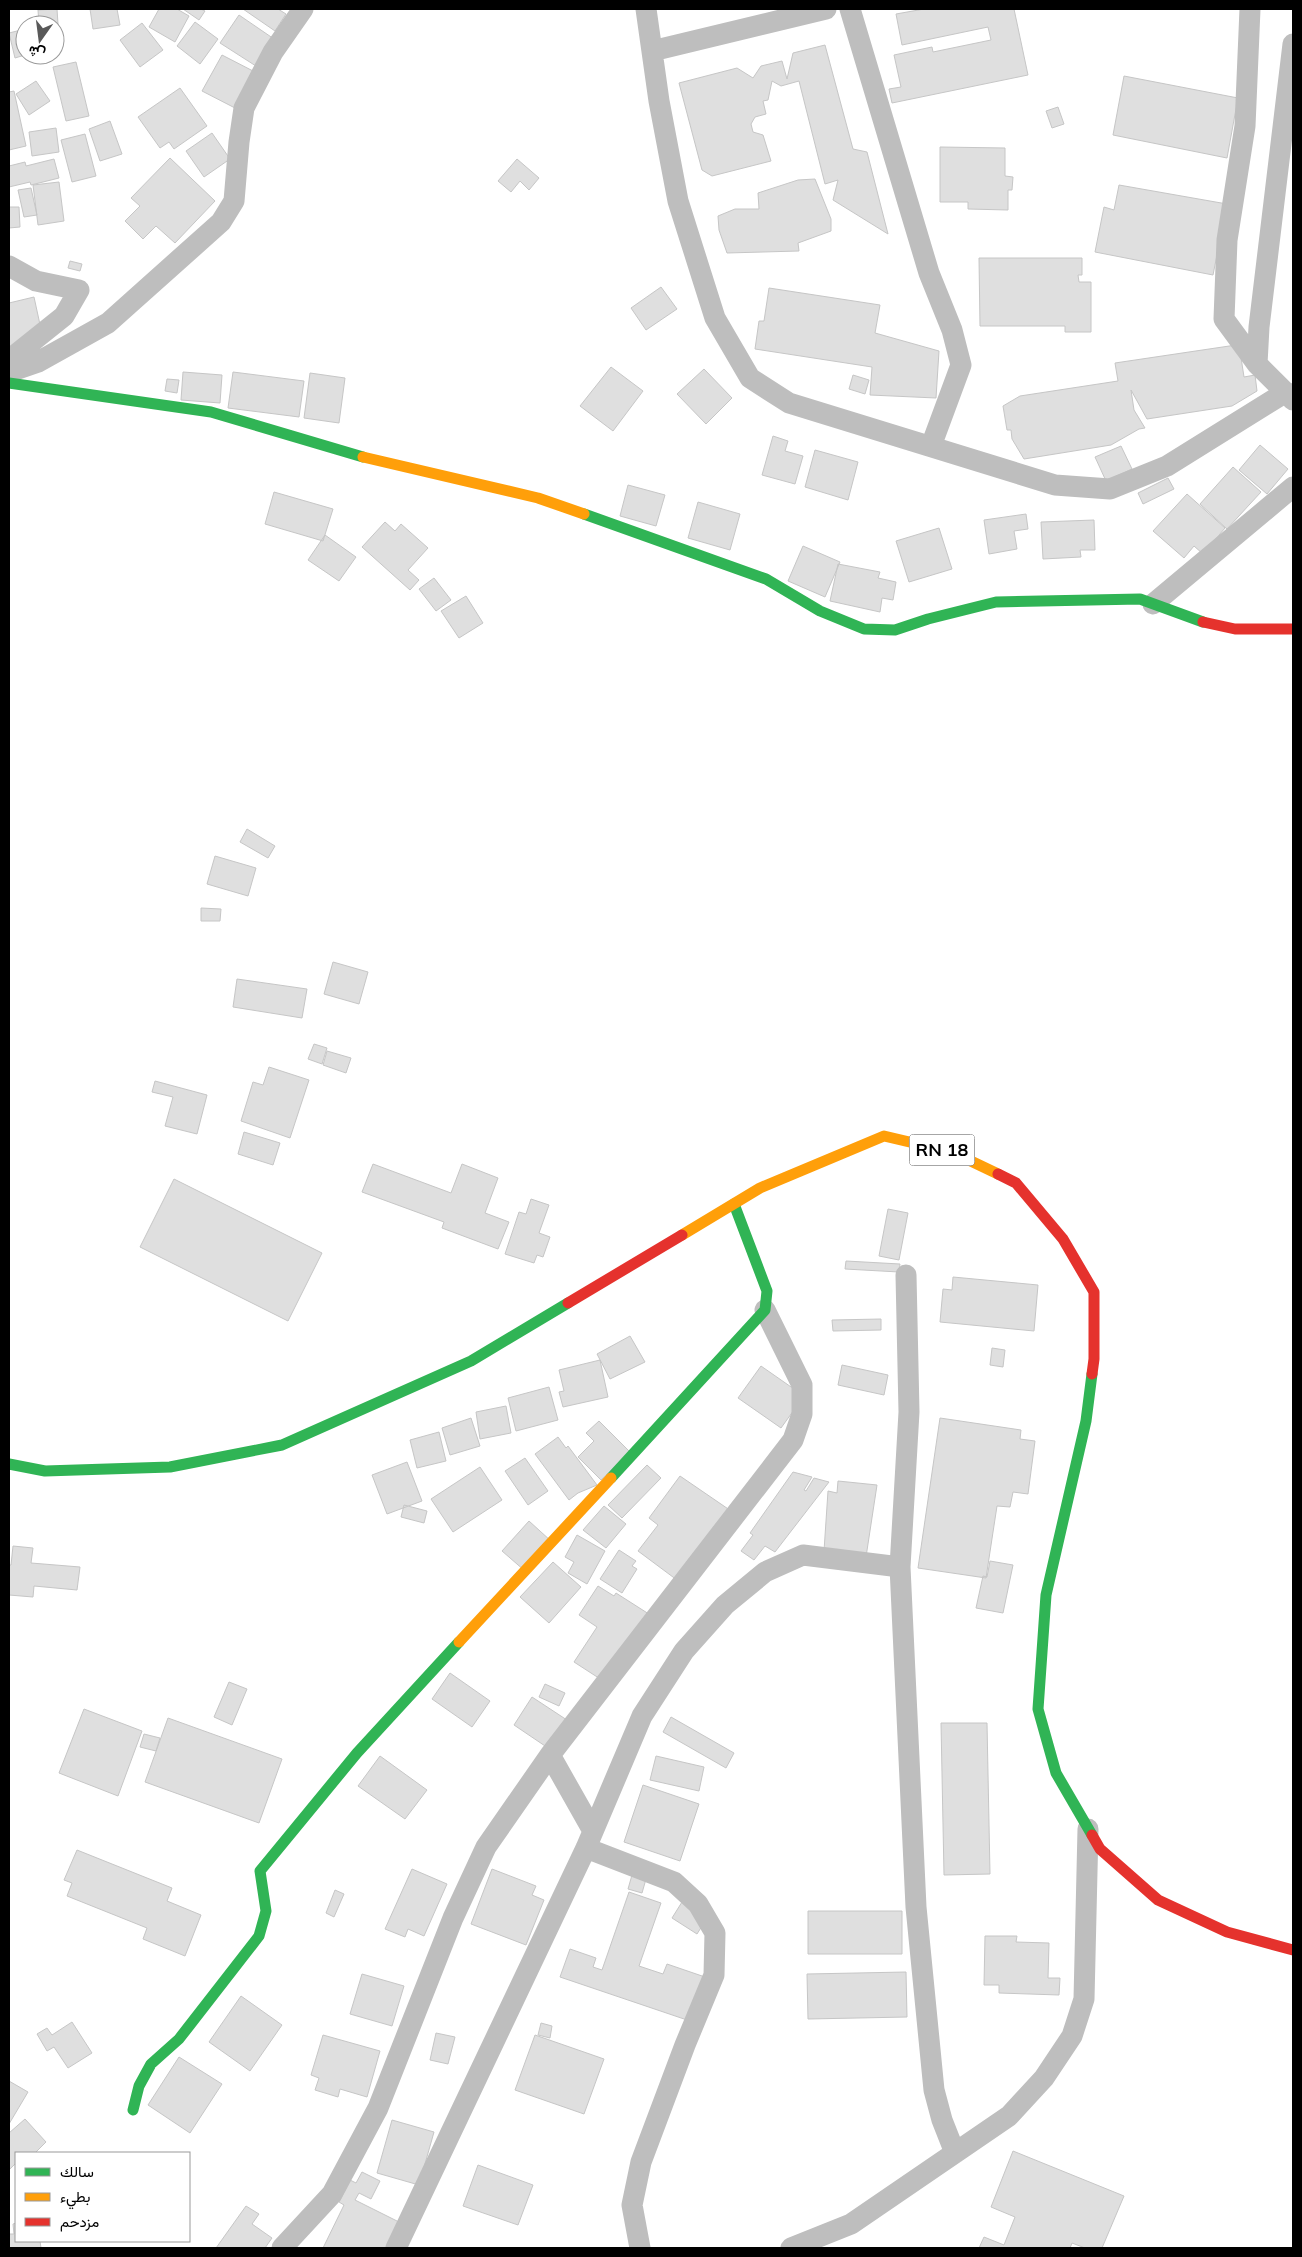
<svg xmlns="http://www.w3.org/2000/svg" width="1302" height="2257" font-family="Mulish,Vazirmatn,sans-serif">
	<rect width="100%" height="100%" fill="#fff"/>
	<path fill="#dfdfdf" stroke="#c6c6c6" d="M 57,9 L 59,39 L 55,39 L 55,25 L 39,25 L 38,10 Z
		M 90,9 L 117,9 L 120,25 L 93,29 Z
		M 159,9 L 177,9 L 189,16 L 175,42 L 149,27 Z
		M 183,9 L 201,9 L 205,11 L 199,20 Z
		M 243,9 L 278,9 L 286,14 L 275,31 Z
		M 924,9 L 1014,9 L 1028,75 L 892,103 L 889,89 L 901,87 L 894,55 L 932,47 L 933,52 L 991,40 L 988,27 L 902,45 L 896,14 Z
		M 239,15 L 277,41 L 259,68 L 220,43 Z
		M 195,22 L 218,39 L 200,64 L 177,46 Z
		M 142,23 L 163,50 L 140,67 L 120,40 Z
		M 25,29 L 25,55 L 15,58 L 9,33 Z
		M 825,45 L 853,149 L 867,152 L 888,234 L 833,200 L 838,180 L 825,184 L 799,81 L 781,86 L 772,81 L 768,100 L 763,101 L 766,114 L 755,117 L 751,124 L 753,132 L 763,135 L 771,161 L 712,176 L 702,170 L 679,83 L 737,68 L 753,78 L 761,66 L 782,61 L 787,79 L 793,53 Z
		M 222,55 L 255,72 L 235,108 L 202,91 Z
		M 76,62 L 89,116 L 66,121 L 53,67 Z
		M 1124,76 L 1238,98 L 1227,158 L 1113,135 Z
		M 36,81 L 50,101 L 29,115 L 16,94 Z
		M 180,88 L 207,126 L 174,149 L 169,142 L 160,148 L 138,117 Z
		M 14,91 L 26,146 L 9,150 L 9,92 Z
		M 1058,107 L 1064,124 L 1052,128 L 1046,111 Z
		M 110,121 L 122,154 L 100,161 L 89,129 Z
		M 56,128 L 59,152 L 32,156 L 29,132 Z
		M 212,133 L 230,159 L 204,177 L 186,151 Z
		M 85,134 L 96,176 L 72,182 L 61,140 Z
		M 940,147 L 1005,148 L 1005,176 L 1013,177 L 1012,190 L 1008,190 L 1008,210 L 968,209 L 968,202 L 940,202 Z
		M 170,158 L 215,201 L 175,243 L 156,226 L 143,239 L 125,221 L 140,206 L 131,198 Z
		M 54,159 L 59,178 L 31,185 L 30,182 L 9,187 L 9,166 L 25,162 L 26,166 Z
		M 517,159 L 539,178 L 529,190 L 520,181 L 511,192 L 498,181 Z
		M 815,179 L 831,219 L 831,231 L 798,243 L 799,251 L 727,253 L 719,230 L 718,216 L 735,209 L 759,209 L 758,193 L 798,180 Z
		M 59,182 L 64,221 L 38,225 L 33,185 Z
		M 1119,185 L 1227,204 L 1213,275 L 1095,252 L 1104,207 L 1114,210 Z
		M 31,188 L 37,215 L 24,217 L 18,190 Z
		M 9,207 L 19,207 L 20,227 L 9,228 Z
		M 979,258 L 1082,258 L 1082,275 L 1078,275 L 1079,282 L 1091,282 L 1091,332 L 1065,332 L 1065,326 L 980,326 Z
		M 70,261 L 82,264 L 80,271 L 68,268 Z
		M 661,287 L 677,309 L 646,330 L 631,308 Z
		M 769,288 L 880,305 L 875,333 L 939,351 L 936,398 L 870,395 L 872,367 L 755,349 L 759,321 L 764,321 Z
		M 34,297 L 44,343 L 9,351 L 9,303 Z
		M 1236,345 L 1240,351 L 1244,377 L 1255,375 L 1257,391 L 1232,406 L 1147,419 L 1131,390 L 1134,410 L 1145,428 L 1139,429 L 1111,445 L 1024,459 L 1012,439 L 1011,430 L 1007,430 L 1003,406 L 1020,396 L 1118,381 L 1115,363 Z
		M 611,367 L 643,391 L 613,431 L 580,406 Z
		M 704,369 L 732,398 L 706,424 L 677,394 Z
		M 183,372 L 222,375 L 220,403 L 181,400 Z
		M 233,372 L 304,381 L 299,417 L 228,408 Z
		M 310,373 L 345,378 L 339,423 L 304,418 Z
		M 853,375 L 869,380 L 865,394 L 849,389 Z
		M 167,379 L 179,380 L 177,393 L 165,391 Z
		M 773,436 L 788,441 L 785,451 L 803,456 L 795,484 L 762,475 Z
		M 1260,445 L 1288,469 L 1267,494 L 1239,470 Z
		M 1121,446 L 1132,469 L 1106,481 L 1095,457 Z
		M 815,450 L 858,462 L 848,500 L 805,487 Z
		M 1233,467 L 1261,492 L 1227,529 L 1200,504 Z
		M 1168,478 L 1174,489 L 1143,504 L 1138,493 Z
		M 628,485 L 665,495 L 656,526 L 620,516 Z
		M 274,492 L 333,509 L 323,541 L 265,524 Z
		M 1187,494 L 1225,528 L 1203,554 L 1194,546 L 1184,558 L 1153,531 Z
		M 698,502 L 740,514 L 730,550 L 688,538 Z
		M 1026,514 L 1028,529 L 1014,531 L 1017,549 L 989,554 L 984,520 Z
		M 1094,520 L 1095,550 L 1080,550 L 1081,557 L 1043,559 L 1041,522 Z
		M 385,522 L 395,531 L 401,524 L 428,548 L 408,570 L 419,580 L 410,590 L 362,547 Z
		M 939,528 L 952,569 L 909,582 L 896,541 Z
		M 325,535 L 356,557 L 339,581 L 308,560 Z
		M 803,546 L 840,562 L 825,597 L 788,581 Z
		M 838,564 L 880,572 L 878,578 L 896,582 L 893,600 L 882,598 L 880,612 L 830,601 Z
		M 434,578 L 451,600 L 436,611 L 419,589 Z
		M 466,596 L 483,623 L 459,638 L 441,611 Z
		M 247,829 L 275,846 L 268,858 L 240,842 Z
		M 215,856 L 256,868 L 248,896 L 207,884 Z
		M 201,908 L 221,909 L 220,921 L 201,921 Z
		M 333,962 L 368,972 L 359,1004 L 324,994 Z
		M 237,979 L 307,989 L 302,1018 L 233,1007 Z
		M 314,1044 L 327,1048 L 322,1064 L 308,1059 Z
		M 327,1051 L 351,1058 L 346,1073 L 323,1065 Z
		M 269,1067 L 309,1080 L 290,1138 L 241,1121 L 253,1082 L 263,1085 Z
		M 155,1081 L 207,1095 L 197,1134 L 165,1126 L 173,1097 L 152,1092 Z
		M 244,1132 L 280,1143 L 273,1165 L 238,1154 Z
		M 373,1164 L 451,1193 L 462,1164 L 498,1178 L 485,1213 L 509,1222 L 498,1249 L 442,1228 L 444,1222 L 362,1192 Z
		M 174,1179 L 322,1253 L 288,1321 L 140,1247 Z
		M 531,1199 L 549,1205 L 539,1233 L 550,1237 L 543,1257 L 537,1255 L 534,1263 L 505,1254 L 519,1212 L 526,1214 Z
		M 888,1209 L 908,1213 L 899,1260 L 879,1256 Z
		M 846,1261 L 900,1264 L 899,1272 L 845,1269 Z
		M 953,1277 L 1038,1285 L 1034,1331 L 940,1322 L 943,1289 L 952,1290 Z
		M 881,1319 L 881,1330 L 833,1331 L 832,1320 Z
		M 630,1336 L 645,1362 L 610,1379 L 597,1354 Z
		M 992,1348 L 1005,1350 L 1003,1367 L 990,1365 Z
		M 600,1360 L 608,1397 L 563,1407 L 559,1392 L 564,1391 L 559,1370 Z
		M 842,1365 L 888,1375 L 884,1395 L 838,1385 Z
		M 761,1366 L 804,1396 L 781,1428 L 738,1398 Z
		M 549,1387 L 558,1420 L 516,1431 L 508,1398 Z
		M 506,1406 L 511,1433 L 480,1439 L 476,1412 Z
		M 471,1418 L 480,1446 L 450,1455 L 442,1428 Z
		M 940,1418 L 1021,1430 L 1020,1439 L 1035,1441 L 1028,1494 L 1013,1492 L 1010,1507 L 997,1506 L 986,1578 L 918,1568 Z
		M 599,1421 L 630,1452 L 601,1480 L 578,1457 L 594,1441 L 586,1433 Z
		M 439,1432 L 446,1461 L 417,1468 L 410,1440 Z
		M 558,1437 L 566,1448 L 568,1446 L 597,1485 L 578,1493 L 569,1500 L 535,1454 Z
		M 525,1458 L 548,1491 L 528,1505 L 505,1471 Z
		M 407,1462 L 422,1501 L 387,1514 L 372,1475 Z
		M 647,1465 L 661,1478 L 622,1518 L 608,1505 Z
		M 480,1467 L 502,1500 L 453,1532 L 431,1499 Z
		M 793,1472 L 812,1477 L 804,1490 L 806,1491 L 814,1478 L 829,1482 L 775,1552 L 765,1546 L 754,1560 L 741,1551 L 753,1535 L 750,1533 Z
		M 680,1476 L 737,1515 L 685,1586 L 638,1551 L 658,1525 L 649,1518 Z
		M 838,1481 L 877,1485 L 866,1557 L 824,1551 L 828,1491 L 837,1493 Z
		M 404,1505 L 427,1511 L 424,1523 L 401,1517 Z
		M 604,1506 L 626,1524 L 606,1548 L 583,1530 Z
		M 529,1521 L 551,1541 L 525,1571 L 502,1551 Z
		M 577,1535 L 605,1551 L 587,1584 L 568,1573 L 574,1562 L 565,1557 Z
		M 13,1546 L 33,1548 L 31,1563 L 80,1567 L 77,1590 L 34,1586 L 33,1597 L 9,1595 L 9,1565 L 11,1565 Z
		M 619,1550 L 636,1561 L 632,1566 L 637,1569 L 622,1593 L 600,1579 Z
		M 990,1561 L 1013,1565 L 1003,1613 L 976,1608 L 983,1576 L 987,1577 Z
		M 553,1562 L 581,1587 L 549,1623 L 520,1597 Z
		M 598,1586 L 614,1596 L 616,1593 L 652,1616 L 608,1684 L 574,1662 L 597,1627 L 579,1615 Z
		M 450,1673 L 490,1701 L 472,1727 L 432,1699 Z
		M 229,1682 L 247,1689 L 232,1725 L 214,1717 Z
		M 545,1684 L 565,1693 L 559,1706 L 539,1697 Z
		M 532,1697 L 570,1722 L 551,1750 L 514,1725 Z
		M 84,1709 L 142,1731 L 118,1796 L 59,1773 Z
		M 671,1717 L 734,1753 L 726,1768 L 663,1732 Z
		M 168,1718 L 282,1759 L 259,1823 L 145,1782 Z
		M 941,1723 L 987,1723 L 990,1874 L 944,1875 Z
		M 144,1734 L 160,1738 L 156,1751 L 140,1747 Z
		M 380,1756 L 427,1790 L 405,1819 L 358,1786 Z
		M 656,1756 L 704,1767 L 699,1791 L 650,1780 Z
		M 643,1785 L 699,1804 L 680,1861 L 624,1842 Z
		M 77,1850 L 172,1888 L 167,1901 L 201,1915 L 185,1956 L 143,1939 L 147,1928 L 67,1896 L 72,1883 L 64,1880 Z
		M 412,1869 L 447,1884 L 424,1936 L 408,1929 L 405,1937 L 385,1929 Z
		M 492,1869 L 536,1886 L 532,1895 L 544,1900 L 526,1945 L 471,1924 Z
		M 632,1875 L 646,1879 L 642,1893 L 628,1889 Z
		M 335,1890 L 344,1894 L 334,1917 L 326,1913 Z
		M 629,1892 L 661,1903 L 639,1966 L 663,1974 L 667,1964 L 705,1977 L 690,2021 L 560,1977 L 570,1949 L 596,1958 L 593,1967 L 602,1970 Z
		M 682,1902 L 707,1918 L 697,1934 L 672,1918 Z
		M 808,1911 L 902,1911 L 902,1954 L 808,1954 Z
		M 985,1936 L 1017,1936 L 1016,1942 L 1049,1943 L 1048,1978 L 1060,1978 L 1059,1995 L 999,1993 L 999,1985 L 984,1985 Z
		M 906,1972 L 907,2017 L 808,2019 L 807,1974 Z
		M 362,1974 L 404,1986 L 392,2026 L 350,2014 Z
		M 241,1996 L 282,2025 L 250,2071 L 209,2042 Z
		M 72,2022 L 92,2053 L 68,2068 L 54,2047 L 47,2051 L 37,2034 L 47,2028 L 52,2035 Z
		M 541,2023 L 552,2026 L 550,2038 L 538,2035 Z
		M 436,2033 L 455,2037 L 448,2064 L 430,2060 Z
		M 323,2035 L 380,2051 L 367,2097 L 340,2089 L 338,2097 L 315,2090 L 319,2078 L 311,2075 Z
		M 535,2035 L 604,2059 L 584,2114 L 515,2090 Z
		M 179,2057 L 222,2084 L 190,2133 L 148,2105 Z
		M 9,2081 L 28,2092 L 9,2124 Z
		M 25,2119 L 46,2142 L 35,2153 L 16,2153 L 16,2163 L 9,2170 L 9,2133 Z
		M 392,2120 L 434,2132 L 419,2185 L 377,2173 Z
		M 1013,2151 L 1124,2196 L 1102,2248 L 1085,2248 L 1072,2243 L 1070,2248 L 979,2248 L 984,2237 L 1004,2245 L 1015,2217 L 991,2207 Z
		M 478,2165 L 533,2185 L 518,2225 L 463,2206 Z
		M 362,2172 L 380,2181 L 371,2199 L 359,2193 L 355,2200 L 405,2225 L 393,2248 L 323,2248 L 344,2205 L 339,2202 L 350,2180 L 356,2183 Z
		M 246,2206 L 259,2214 L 252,2224 L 272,2238 L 265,2248 L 216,2248 Z
		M 16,2223 L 16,2241 L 40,2241 L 41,2248 L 9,2248 L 9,2234 L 14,2234 L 13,2224 Z"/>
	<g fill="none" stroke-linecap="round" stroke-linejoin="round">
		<path stroke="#bebebe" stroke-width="21" d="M 646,9 L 659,101 L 678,201 L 715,318 L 750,378 L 789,403 L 1055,485 L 1110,489 L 1167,466 L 1286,392
			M 850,9 L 929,273 L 952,330 L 961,365 L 931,446
			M 1250,9 L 1245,126 L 1227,240 L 1224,319 L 1257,364 L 1293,400
			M 652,51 L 826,9
			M 9,266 L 36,281 L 79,290 L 64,316 L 9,360
			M 1257,364 L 1259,327 L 1293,44
			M 9,372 L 38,362 L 108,323 L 221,222 L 234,201 L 239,142 L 244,108 L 273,52 L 303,9
			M 1153,604 L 1293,487
			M 906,1275 L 909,1412 L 900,1567 L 916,1907 L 934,2090 L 942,2120 L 955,2153
			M 550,1755 L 593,1831
			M 586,1848 L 674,1882 L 698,1904 L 715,1933 L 714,1975 L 685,2045 L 641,2162 L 632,2205 L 640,2248
			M 282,2248 L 332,2194 L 378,2108 L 453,1918 L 486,1847 L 550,1755 L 793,1440 L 802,1414 L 802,1385 L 765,1310
			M 396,2248 L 586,1848 L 642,1716 L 684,1651 L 725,1605 L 765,1572 L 803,1555 L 900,1567
			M 791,2248 L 851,2224 L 1009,2116 L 1044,2078 L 1072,2036 L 1084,1999 L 1088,1829"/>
		<path stroke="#30b455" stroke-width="11" d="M 9,383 L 211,412 L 363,457
			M 584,514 L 766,579 L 820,611 L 864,629 L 895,630 L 928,619 L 996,602 L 1140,599 L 1203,622
			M 9,1464 L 45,1471 L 170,1467 L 282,1445 L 471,1361 L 568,1303
			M 611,1478 L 765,1310 L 767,1291 L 734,1204
			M 1092,1835 L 1056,1773 L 1038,1709 L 1046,1595 L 1086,1421 L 1092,1374
			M 133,2110 L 139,2086 L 151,2064 L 179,2039 L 259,1936 L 266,1911 L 260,1871 L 357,1753 L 459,1642"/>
		<path stroke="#ff9f0a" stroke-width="11" d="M 363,457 L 538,498 L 584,514
			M 682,1235 L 760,1188 L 884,1136 L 952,1152 L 998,1174
			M 459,1642 L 611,1478"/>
		<path stroke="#e5322d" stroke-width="11" d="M 1203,622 L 1235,629 L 1293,629
			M 998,1174 L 1016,1183 L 1063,1239 L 1094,1292 L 1094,1359 L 1092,1374
			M 568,1303 L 682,1235
			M 1092,1835 L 1100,1849 L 1158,1900 L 1227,1932 L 1293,1950"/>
	</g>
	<g text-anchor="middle" stroke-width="4" stroke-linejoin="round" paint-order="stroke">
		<rect fill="#fff" stroke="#4c4c4c" stroke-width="1" x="909.5" y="1134.5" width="65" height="31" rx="4"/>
		<g font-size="18" font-weight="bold" fill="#000">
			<text x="942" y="1156">RN 18</text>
		</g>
	</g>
	<rect width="1302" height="2257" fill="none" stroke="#000000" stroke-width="20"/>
	<rect x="15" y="2152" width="175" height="90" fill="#ffffff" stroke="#999999"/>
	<rect x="25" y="2168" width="25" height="8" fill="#30b455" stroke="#999999"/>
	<text x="60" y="2177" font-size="15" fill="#000000">سالك</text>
	<rect x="25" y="2193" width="25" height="8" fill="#ff9f0a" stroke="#999999"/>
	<text x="60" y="2202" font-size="15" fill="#000000">بطيء</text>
	<rect x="25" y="2218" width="25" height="8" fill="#e5322d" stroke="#999999"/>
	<text x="60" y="2227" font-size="15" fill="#000000">مزدحم</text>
	<g transform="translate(40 40) rotate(194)"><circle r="24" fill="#ffffff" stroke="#999999"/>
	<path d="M0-4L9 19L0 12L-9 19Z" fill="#595959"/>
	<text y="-8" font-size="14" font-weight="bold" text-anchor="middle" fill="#000000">ش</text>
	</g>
</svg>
